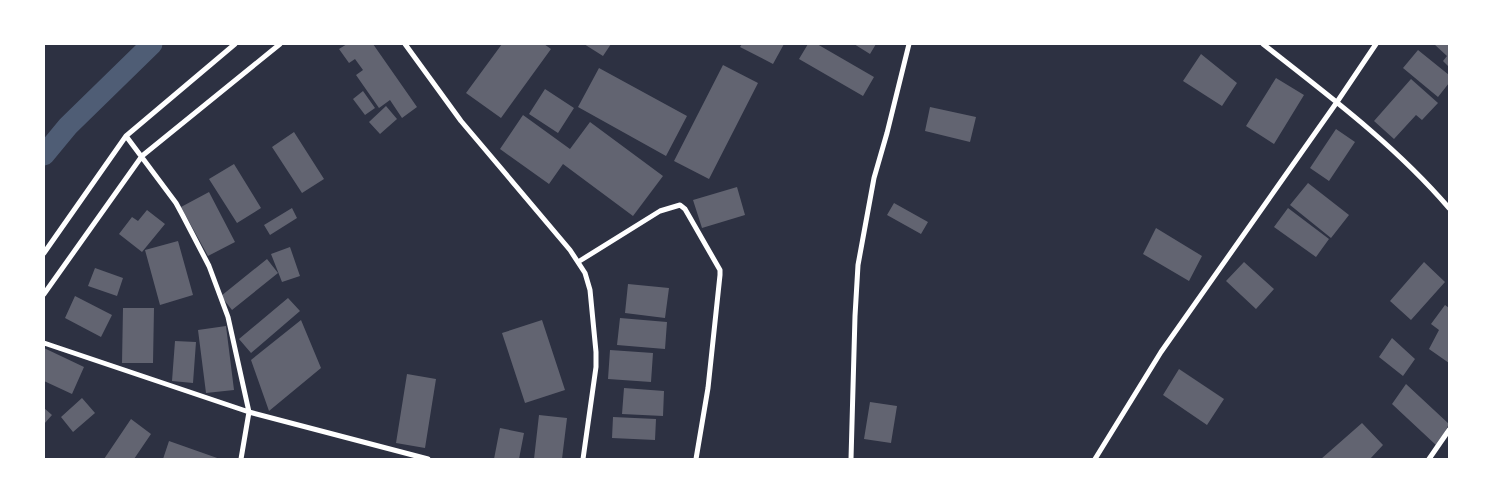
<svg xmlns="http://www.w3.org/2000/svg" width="1493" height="503" font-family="'Varela Round',sans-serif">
	<rect width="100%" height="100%" fill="#2d3142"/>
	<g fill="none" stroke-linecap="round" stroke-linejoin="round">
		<path stroke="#4f5d75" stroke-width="21" d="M 44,155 L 68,126 L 152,44"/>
	</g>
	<path fill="#626471" d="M 347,44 L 373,44 L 417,107 L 402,118 L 390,100 L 379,108 L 356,75 L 363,70 L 355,59 L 349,63 L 339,49 Z
		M 502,44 L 544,44 L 551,49 L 501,118 L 466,93 Z
		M 584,44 L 611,44 L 603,56 Z
		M 742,44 L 784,44 L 773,64 L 740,47 Z
		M 808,44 L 817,44 L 874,77 L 863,96 L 799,59 Z
		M 854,44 L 876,44 L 870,54 Z
		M 1434,44 L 1449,44 L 1449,67 L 1443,61 L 1447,56 Z
		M 1418,50 L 1449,75 L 1449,83 L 1438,97 L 1403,68 Z
		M 1201,54 L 1237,83 L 1222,106 L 1183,81 Z
		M 723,65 L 758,83 L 709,179 L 674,161 Z
		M 599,68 L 687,116 L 666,156 L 578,107 Z
		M 1276,78 L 1304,95 L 1274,144 L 1246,126 Z
		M 1411,79 L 1438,103 L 1422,120 L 1416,115 L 1394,139 L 1374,121 Z
		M 545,89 L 574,108 L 558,133 L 529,114 Z
		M 363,91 L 375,108 L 365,115 L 353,99 Z
		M 386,106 L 397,119 L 380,134 L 369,122 Z
		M 930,107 L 976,117 L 970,142 L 925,131 Z
		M 523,115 L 570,149 L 590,122 L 663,176 L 633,216 L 563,164 L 549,184 L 500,149 Z
		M 1336,129 L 1355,142 L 1329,181 L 1310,168 Z
		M 294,132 L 324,179 L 302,193 L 272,147 Z
		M 234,164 L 261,208 L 237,223 L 209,179 Z
		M 1308,183 L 1349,215 L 1331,238 L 1290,205 Z
		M 737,187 L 745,215 L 702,228 L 693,200 Z
		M 209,192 L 235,242 L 208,256 L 181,207 Z
		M 894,203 L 928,222 L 921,234 L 887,215 Z
		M 292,208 L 297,218 L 270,235 L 264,225 Z
		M 1288,208 L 1329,239 L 1316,257 L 1274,227 Z
		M 147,210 L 165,224 L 142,252 L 119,234 L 132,217 L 138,221 Z
		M 1156,228 L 1202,256 L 1189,281 L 1143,254 Z
		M 178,241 L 193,295 L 160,305 L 145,250 Z
		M 290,247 L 300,276 L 282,282 L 271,254 Z
		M 267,259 L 278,273 L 232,310 L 221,296 Z
		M 1244,262 L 1274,289 L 1256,309 L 1226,281 Z
		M 1424,262 L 1445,282 L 1411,320 L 1390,301 Z
		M 95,268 L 123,278 L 117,296 L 88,286 Z
		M 628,284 L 669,288 L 665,318 L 625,313 Z
		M 75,296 L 112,315 L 101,337 L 65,318 Z
		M 288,298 L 300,311 L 251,353 L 239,339 Z
		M 1445,305 L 1449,308 L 1449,363 L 1429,349 L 1439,330 L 1431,324 Z
		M 123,308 L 154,308 L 153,363 L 122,363 Z
		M 620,318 L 667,322 L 665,349 L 617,345 Z
		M 301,320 L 321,368 L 269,411 L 251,360 Z
		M 542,320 L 565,390 L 525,403 L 502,333 Z
		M 226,326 L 234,390 L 206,393 L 198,330 Z
		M 1392,338 L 1415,359 L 1403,376 L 1379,357 Z
		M 175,341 L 196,342 L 193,383 L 172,381 Z
		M 44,348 L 84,367 L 72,394 L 44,381 Z
		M 610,350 L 653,353 L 651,382 L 608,379 Z
		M 1179,369 L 1224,399 L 1207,425 L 1163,395 Z
		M 407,374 L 436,379 L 425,448 L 396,443 Z
		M 1406,384 L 1449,424 L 1437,446 L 1392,404 Z
		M 624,388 L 664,391 L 663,416 L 622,414 Z
		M 82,398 L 95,413 L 73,432 L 61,417 Z
		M 870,402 L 897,406 L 891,443 L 864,439 Z
		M 44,408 L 52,415 L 44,424 Z
		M 539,415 L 567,418 L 562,459 L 534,459 Z
		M 613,417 L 656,419 L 655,440 L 612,438 Z
		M 131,419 L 151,434 L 134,459 L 104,459 Z
		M 1362,423 L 1383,445 L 1370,459 L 1321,459 Z
		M 500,428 L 524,433 L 519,459 L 494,459 Z
		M 169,441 L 220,459 L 163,459 Z"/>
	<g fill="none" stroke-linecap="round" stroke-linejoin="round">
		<path stroke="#fff" stroke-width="5" d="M 405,44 L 461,121 L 570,250 L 585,273 L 590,290 L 596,352 L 596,367 L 583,459
			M 1263,44 C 1328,95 1395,145 1449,208
			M 126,136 L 176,203 L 183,216 L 209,266 L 228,317 L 249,412 L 241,459
			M 44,253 L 126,136 L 235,44
			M 578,262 L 660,211 L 680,205 L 685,209 L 720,270 L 720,275 L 708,388 L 696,459
			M 44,294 L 142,156 L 280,44
			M 44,343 L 249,412 L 428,459
			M 851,459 L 855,316 L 858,265 L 874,178 L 887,133 L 909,44
			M 1095,459 L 1161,352 L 1337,102 L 1376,44
			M 1429,459 L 1449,430"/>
	</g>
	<rect width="1493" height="503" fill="none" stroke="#ffffff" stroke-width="90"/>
</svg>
